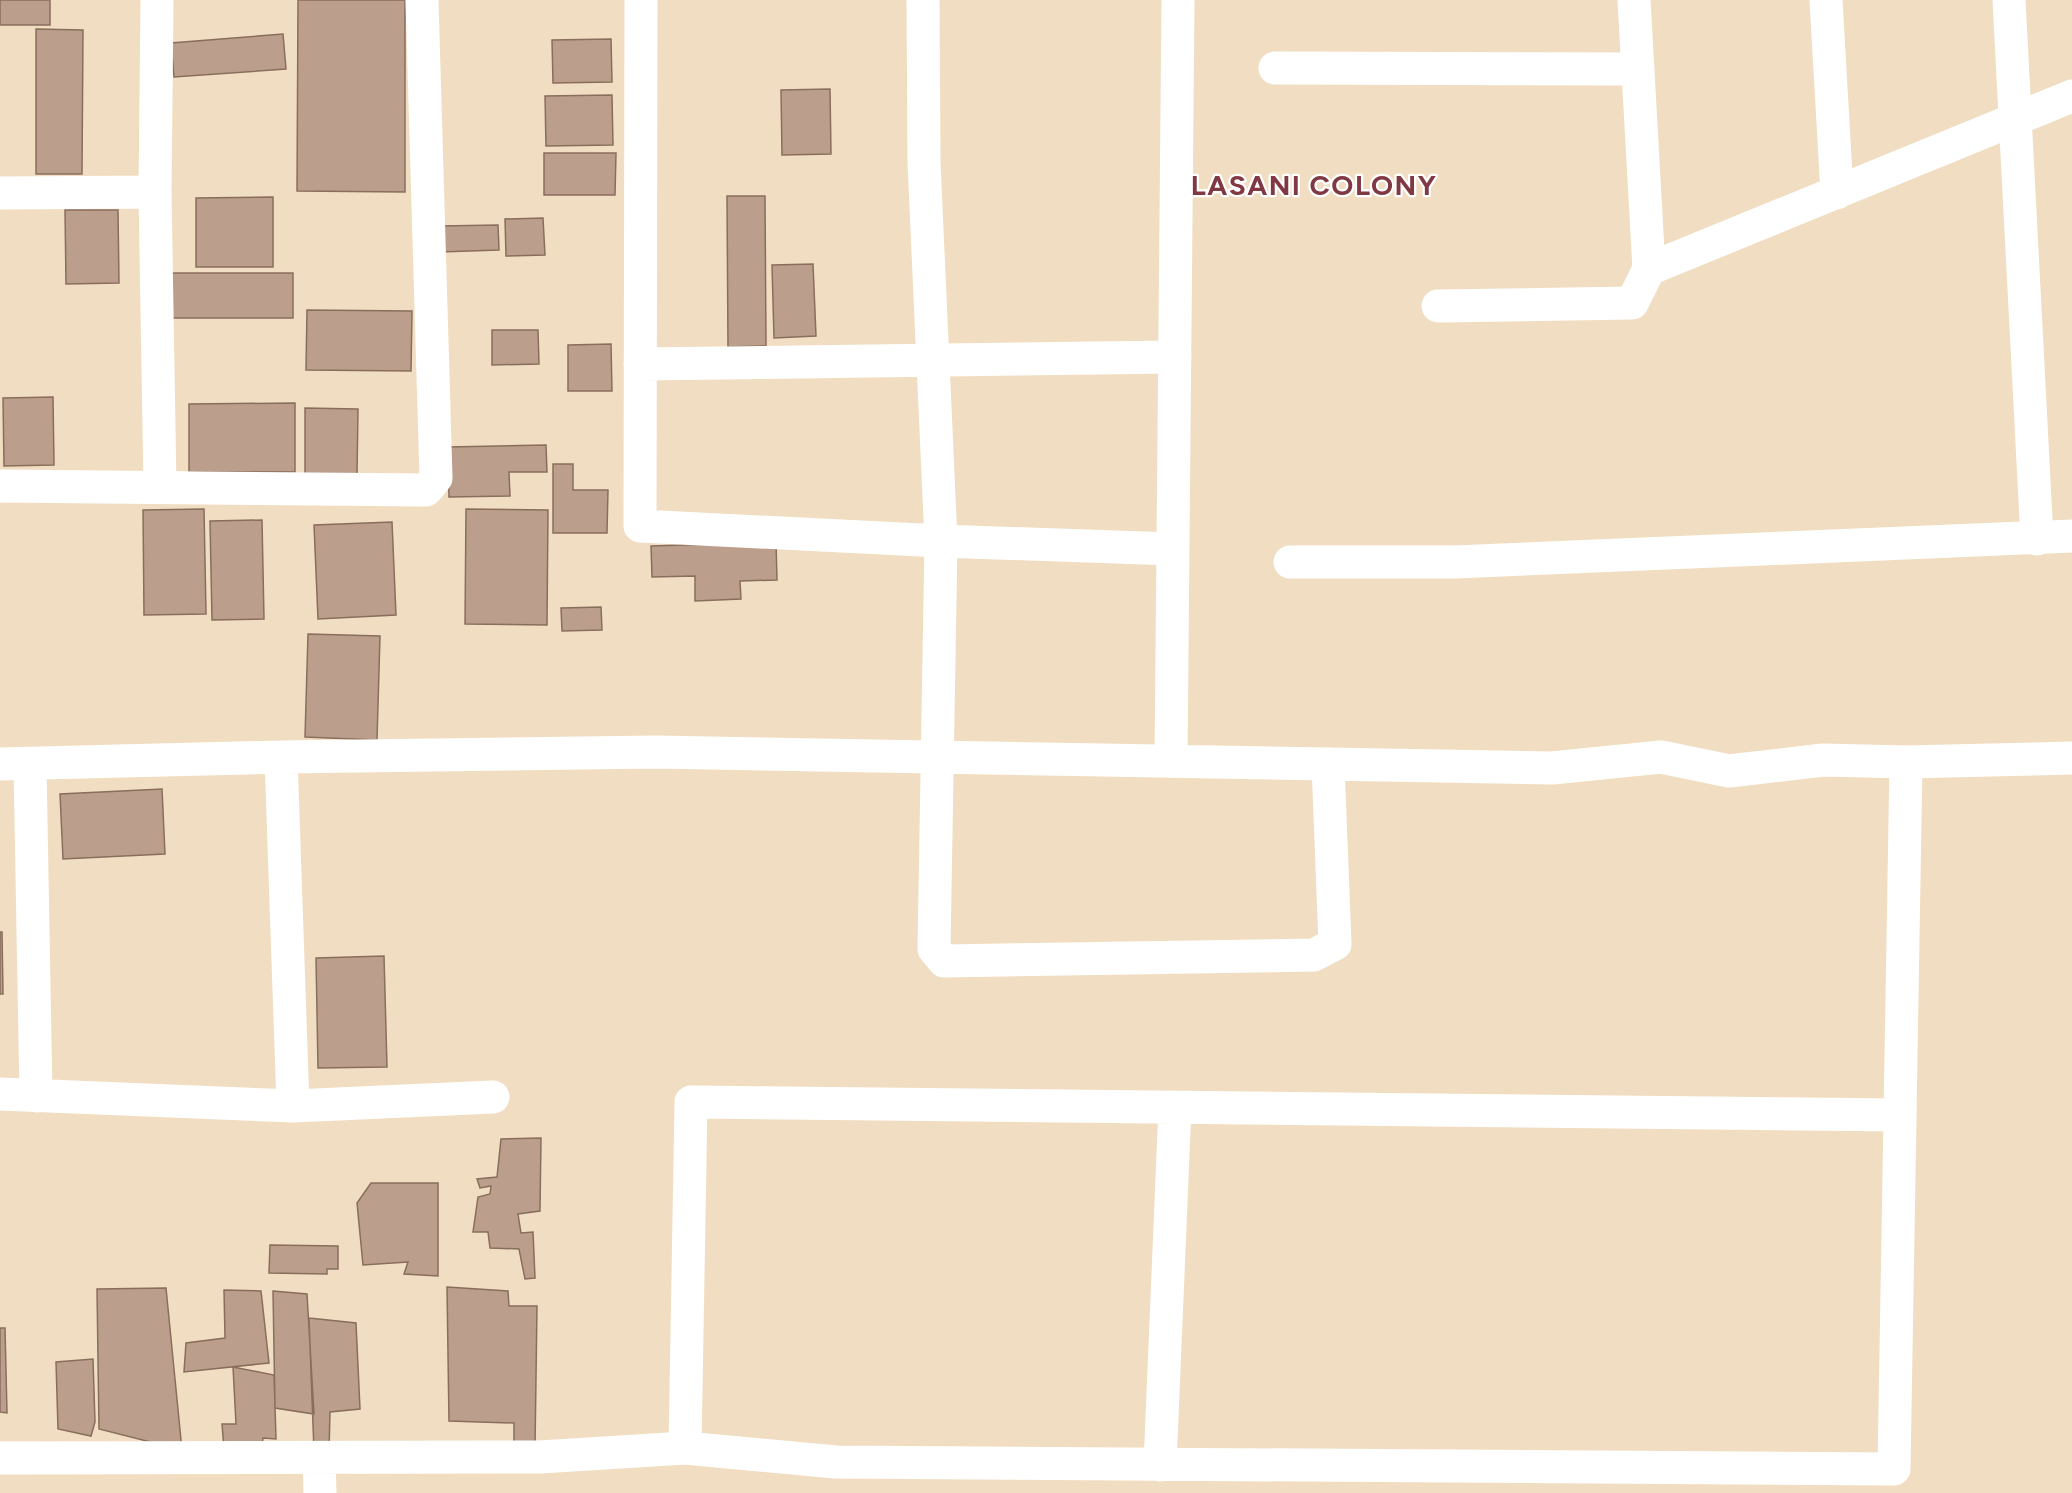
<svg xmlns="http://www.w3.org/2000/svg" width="2072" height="1493" font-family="Figtree,sans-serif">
	<rect width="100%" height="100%" fill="#f1dec2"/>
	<path fill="#bb9f8c" stroke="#896e5d" stroke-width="1.5" d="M 0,0 L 50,0 L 50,25 L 0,25 Z
		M 298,0 L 405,0 L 405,192 L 297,191 Z
		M 36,29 L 83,30 L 82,174 L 36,174 Z
		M 283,34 L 286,69 L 174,77 L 171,43 Z
		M 611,39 L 612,82 L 553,83 L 552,40 Z
		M 830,89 L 831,154 L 782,155 L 781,90 Z
		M 612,95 L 613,145 L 546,146 L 545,96 Z
		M 544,153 L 616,153 L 615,195 L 544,195 Z
		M 727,196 L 765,196 L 766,346 L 728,347 Z
		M 273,197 L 273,267 L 196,267 L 196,198 Z
		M 65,210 L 118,210 L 119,283 L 66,284 Z
		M 543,218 L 545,255 L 506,256 L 505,219 Z
		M 498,225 L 499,250 L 440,252 L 440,226 Z
		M 813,264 L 816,336 L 774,338 L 772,265 Z
		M 168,273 L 293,273 L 293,318 L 168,318 Z
		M 307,310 L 412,311 L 411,371 L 306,370 Z
		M 492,330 L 538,330 L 539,364 L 492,365 Z
		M 611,344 L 612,391 L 568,391 L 568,345 Z
		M 53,397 L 54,465 L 4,466 L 3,398 Z
		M 295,403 L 295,472 L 189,472 L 189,404 Z
		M 305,408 L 358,409 L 357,475 L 305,475 Z
		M 546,445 L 547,472 L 509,472 L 510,496 L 449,497 L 448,447 Z
		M 553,464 L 573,464 L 573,490 L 608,490 L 607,533 L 553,533 Z
		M 204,509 L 206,614 L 144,615 L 143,510 Z
		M 466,509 L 548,510 L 547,625 L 465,624 Z
		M 262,520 L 264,619 L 212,620 L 210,521 Z
		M 392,522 L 396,615 L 318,619 L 314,525 Z
		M 776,542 L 777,580 L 740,581 L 741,599 L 695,601 L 695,576 L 652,577 L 651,546 Z
		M 601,607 L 602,630 L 562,631 L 561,608 Z
		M 308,634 L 380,636 L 377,740 L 305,737 Z
		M 162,789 L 165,854 L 63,859 L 60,794 Z
		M 0,932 L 2,932 L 3,994 L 0,994 Z
		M 384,956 L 387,1067 L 318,1068 L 316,958 Z
		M 541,1138 L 540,1211 L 518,1214 L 521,1233 L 533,1232 L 535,1278 L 525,1279 L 519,1249 L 490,1248 L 488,1232 L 473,1232 L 478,1197 L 490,1194 L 491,1186 L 480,1188 L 477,1179 L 497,1177 L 501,1139 Z
		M 371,1183 L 438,1183 L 438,1276 L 404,1274 L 408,1262 L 363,1265 L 357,1203 Z
		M 270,1245 L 338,1246 L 338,1269 L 327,1269 L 327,1274 L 269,1273 Z
		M 447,1287 L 508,1291 L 509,1306 L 537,1306 L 535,1449 L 514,1448 L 514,1423 L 449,1421 Z
		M 166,1288 L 182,1450 L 99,1429 L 97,1289 Z
		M 224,1290 L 261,1291 L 269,1363 L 184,1372 L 186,1343 L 225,1338 Z
		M 273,1291 L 307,1294 L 314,1414 L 275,1408 Z
		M 309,1318 L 356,1323 L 360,1409 L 330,1412 L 329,1452 L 314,1451 Z
		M 0,1328 L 5,1328 L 7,1413 L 0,1412 Z
		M 93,1359 L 95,1422 L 91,1436 L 58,1429 L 56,1362 Z
		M 233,1367 L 274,1375 L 276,1439 L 263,1438 L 261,1452 L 224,1449 L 222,1424 L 236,1424 Z"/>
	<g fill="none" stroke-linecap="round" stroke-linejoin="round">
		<path stroke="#fff" stroke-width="33" d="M 157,0 L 155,192 L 160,487
			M 641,0 L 640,526 L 941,541 L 1173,549
			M 923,0 L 924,163 L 941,541 L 934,949 L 944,961 L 1314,955 L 1335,944 L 1328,764
			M 1826,0 L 1837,193
			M 2009,0 L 2037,539
			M 1275,68 L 1638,69
			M 0,193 L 155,192
			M 1649,269 L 2072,96
			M 1438,306 L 1632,303 L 1649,269 L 1634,0
			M 640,364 L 1175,357
			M 0,486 L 426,490 L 436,478 L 422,0
			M 1290,562 L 1455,562 L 2072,536
			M 281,757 L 293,1106
			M 1171,761 L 1178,0
			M 0,764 L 281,757 L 656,752 L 1552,768 L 1661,757 L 1729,771 L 1823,760 L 1906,762 L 2072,758
			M 30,765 L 36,1096
			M 0,1094 L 293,1106 L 493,1097
			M 685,1448 L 691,1102 L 1900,1115
			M 0,1458 L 540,1457 L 685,1448 L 836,1462 L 1894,1469 L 1906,762
			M 319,1458 L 320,1493
			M 1160,1465 L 1175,1107"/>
	</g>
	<g text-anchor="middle" stroke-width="4.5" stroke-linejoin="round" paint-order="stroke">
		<g font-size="28" font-weight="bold" letter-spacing="1.5" fill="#803843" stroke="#fff">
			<text x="1314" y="195">LASANI COLONY</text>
		</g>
	</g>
</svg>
